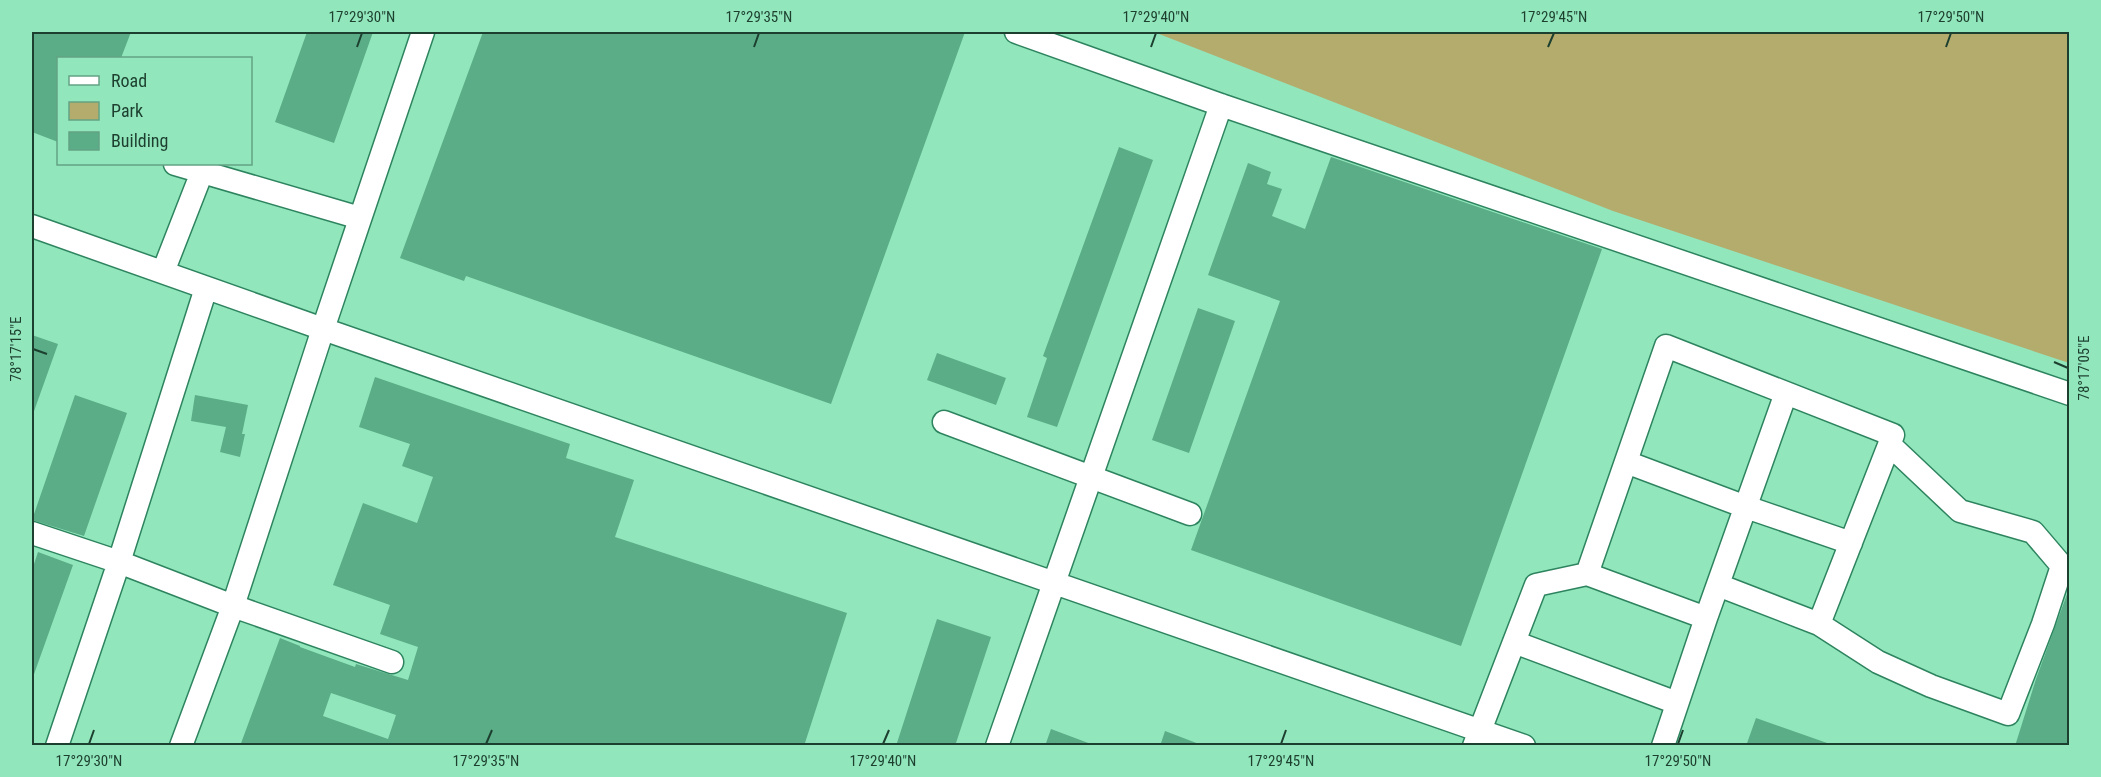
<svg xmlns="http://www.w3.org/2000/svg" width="2101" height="777" font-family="'Roboto Condensed',sans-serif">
	<rect width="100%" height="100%" fill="#92e6bc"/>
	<path fill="#b4ac6d" d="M 1154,32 L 2069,32 L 2069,363 L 1613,211 Z"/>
	<path fill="#5aad86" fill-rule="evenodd" d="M 32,32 L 131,32 L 121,58 L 58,58 L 58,142 L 32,132 Z
		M 307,32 L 373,32 L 334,143 L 275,122 Z
		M 483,32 L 965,32 L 831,404 L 466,276 L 464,281 L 400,258 Z
		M 1119,147 L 1153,160 L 1057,427 L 1027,417 L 1047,358 L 1043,356 Z
		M 1331,157 L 1602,249 L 1461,646 L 1191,550 L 1280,301 L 1208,275 L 1248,163 L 1271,172 L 1267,184 L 1282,189 L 1272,216 L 1305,229 Z
		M 1198,308 L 1235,321 L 1189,453 L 1152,440 Z
		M 32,335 L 58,344 L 33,414 L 32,413 Z
		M 937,353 L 1006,378 L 996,405 L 927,380 Z
		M 375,377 L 570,444 L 566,458 L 634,480 L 615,537 L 847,613 L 804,746 L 240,746 L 280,638 L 300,646 L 300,647 L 355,667 L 356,664 L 408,680 L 418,647 L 380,634 L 390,605 L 333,585 L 363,503 L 417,523 L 433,477 L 402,466 L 410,444 L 359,427 ZM 331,693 L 396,715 L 388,739 L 323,716 Z
		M 75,395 L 127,413 L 84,536 L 32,520 Z
		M 195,395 L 248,405 L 242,434 L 245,434 L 240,457 L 220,452 L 226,427 L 191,421 Z
		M 38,552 L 73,565 L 33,677 L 32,677 L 32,570 Z
		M 2070,586 L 2070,746 L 2015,746 L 2036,679 Z
		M 937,619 L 991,637 L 955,746 L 896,746 Z
		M 1756,718 L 1830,744 L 1829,746 L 1746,746 Z
		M 1051,729 L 1091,744 L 1091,746 L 1045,746 Z
		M 1165,731 L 1199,744 L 1199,746 L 1160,746 Z"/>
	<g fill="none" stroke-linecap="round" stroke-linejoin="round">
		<defs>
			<path id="minor" d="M 1016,32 L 1221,105 L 2070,394
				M 175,164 L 360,218
				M 32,226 L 323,329 L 1524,746
				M 163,272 L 202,172
				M 944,422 L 1190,514
				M 1626,462 L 1746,507 L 1851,543
				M 32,533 L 119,562 L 233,606 L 392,662
				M 1587,574 L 1706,618
				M 1819,624 L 1878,662 L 1931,686 L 2008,714 L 2043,624 L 2062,566 L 2033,532 L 1960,511 L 1889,444
				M 1514,642 L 1677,703
				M 57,746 L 119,562 L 206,288
				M 181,746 L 233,606 L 323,329 L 423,32
				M 997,746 L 1221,105
				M 1474,746 L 1536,585 L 1587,574 L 1666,346 L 1893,435 L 1819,624 L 1718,585
				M 1663,746 L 1706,618 L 1786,393"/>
		</defs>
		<use href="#minor" stroke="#2d845f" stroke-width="25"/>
		<use href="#minor" stroke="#fff" stroke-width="22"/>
	</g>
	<path fill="none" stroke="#1c3f2f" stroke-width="2" d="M 357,47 L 362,33M 754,47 L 759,33M 1151,47 L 1156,33M 1548,47 L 1554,33M 1946,47 L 1951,33M 33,349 L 47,354M 2054,362 L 2068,368M 89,744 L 94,730M 486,744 L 492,730M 883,744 L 889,730M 1281,744 L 1286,730M 1678,744 L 1683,730"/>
	<rect width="2101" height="777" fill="none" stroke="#92e6bc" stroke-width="66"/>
	<rect x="57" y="57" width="195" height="108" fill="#92e6bc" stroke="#63a384" stroke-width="1.5"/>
	<rect x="69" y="76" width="30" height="9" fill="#ffffff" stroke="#63a384" stroke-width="1.5"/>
	<text x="111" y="87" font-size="18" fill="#1c3f2f">Road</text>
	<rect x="69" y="102" width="30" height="18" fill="#b4ac6d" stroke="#63a384" stroke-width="1.5"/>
	<text x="111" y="117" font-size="18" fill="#1c3f2f">Park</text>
	<rect x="69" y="132" width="30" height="18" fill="#5aad86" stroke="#63a384" stroke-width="1.5"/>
	<text x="111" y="147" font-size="18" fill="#1c3f2f">Building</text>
	<rect x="33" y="33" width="2035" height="711" fill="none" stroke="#1c3f2f" stroke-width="2"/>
	<g font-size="15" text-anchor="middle" fill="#1c3f2f">
		<text x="362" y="22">17°29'30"N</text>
		<text x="759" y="22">17°29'35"N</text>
		<text x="1156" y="22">17°29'40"N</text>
		<text x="1554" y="22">17°29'45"N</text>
		<text x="1951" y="22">17°29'50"N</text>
		<text transform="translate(16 349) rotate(-90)" y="5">78°17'15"E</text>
		<text transform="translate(2084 368) rotate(-90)" y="5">78°17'05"E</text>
		<text x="89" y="766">17°29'30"N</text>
		<text x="486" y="766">17°29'35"N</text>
		<text x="883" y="766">17°29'40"N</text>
		<text x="1281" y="766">17°29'45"N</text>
		<text x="1678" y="766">17°29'50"N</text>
	</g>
</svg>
